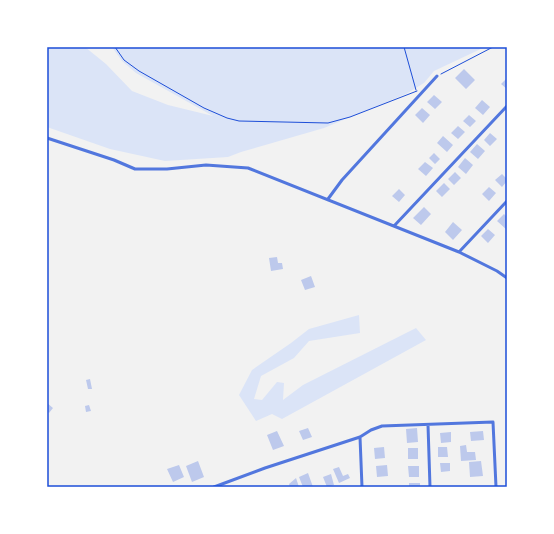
<svg xmlns="http://www.w3.org/2000/svg" width="554" height="534" font-family="'Work Sans',sans-serif">
	<rect width="100%" height="100%" fill="#f2f2f2"/>
	<path fill="#dbe4f7" d="M 47,47 L 85,47 L 106,64 L 132,91 L 168,105 L 213,116 L 136,73 L 122,61 L 112,47 L 485,47 L 434,71 L 424,83 L 406,94 L 324,128 L 241,152 L 228,157 L 165,161 L 110,149 L 47,127 Z
		M 359,315 L 360,333 L 309,341 L 294,358 L 261,376 L 254,399 L 262,400 L 277,382 L 284,383 L 283,400 L 303,385 L 416,328 L 426,340 L 282,419 L 272,414 L 256,421 L 239,395 L 252,370 L 291,343 L 309,329 Z"/>
	<path fill="#bdc9ec" d="M 464,69 L 475,80 L 466,89 L 455,78 Z
		M 507,78 L 507,89 L 501,84 Z
		M 434,95 L 442,102 L 435,109 L 427,102 Z
		M 482,100 L 490,107 L 483,115 L 475,108 Z
		M 422,108 L 430,115 L 423,123 L 415,115 Z
		M 469,115 L 476,121 L 470,127 L 463,121 Z
		M 458,126 L 465,132 L 458,139 L 451,133 Z
		M 490,133 L 497,139 L 490,146 L 484,140 Z
		M 443,136 L 453,145 L 447,152 L 437,143 Z
		M 477,144 L 485,151 L 478,159 L 470,152 Z
		M 434,153 L 440,159 L 435,164 L 429,158 Z
		M 465,158 L 473,165 L 466,174 L 458,167 Z
		M 425,162 L 433,168 L 426,176 L 418,169 Z
		M 455,172 L 461,178 L 454,185 L 448,179 Z
		M 502,174 L 507,179 L 507,181 L 502,187 L 495,180 Z
		M 444,183 L 450,189 L 442,197 L 436,191 Z
		M 489,187 L 496,193 L 489,201 L 482,194 Z
		M 399,189 L 405,195 L 399,202 L 392,196 Z
		M 424,207 L 431,214 L 421,225 L 413,218 Z
		M 504,214 L 507,217 L 507,230 L 497,221 Z
		M 453,222 L 462,230 L 453,240 L 445,232 Z
		M 488,229 L 495,235 L 488,243 L 481,236 Z
		M 277,257 L 278,263 L 282,263 L 283,269 L 271,271 L 269,258 Z
		M 311,276 L 315,287 L 305,290 L 301,280 Z
		M 90,379 L 92,389 L 88,389 L 86,380 Z
		M 47,403 L 53,408 L 49,413 L 47,411 Z
		M 89,405 L 91,411 L 86,412 L 85,406 Z
		M 308,428 L 312,437 L 303,440 L 299,431 Z
		M 417,428 L 418,442 L 407,443 L 406,429 Z
		M 277,431 L 284,446 L 273,450 L 267,435 Z
		M 483,431 L 484,440 L 471,441 L 470,432 Z
		M 451,432 L 451,442 L 441,443 L 440,433 Z
		M 466,445 L 467,452 L 475,452 L 476,460 L 461,461 L 460,446 Z
		M 384,447 L 385,458 L 375,459 L 374,448 Z
		M 438,447 L 447,447 L 448,457 L 438,457 Z
		M 408,448 L 418,448 L 418,459 L 408,459 Z
		M 198,461 L 204,477 L 192,482 L 186,466 Z
		M 481,461 L 483,476 L 470,477 L 469,462 Z
		M 440,463 L 450,463 L 450,471 L 441,472 Z
		M 179,465 L 184,477 L 173,482 L 167,469 Z
		M 387,465 L 388,476 L 377,477 L 376,466 Z
		M 408,466 L 419,466 L 419,477 L 409,477 Z
		M 339,467 L 343,476 L 348,474 L 350,478 L 339,483 L 333,469 Z
		M 308,473 L 313,487 L 303,487 L 299,477 Z
		M 331,474 L 334,485 L 327,487 L 323,477 Z
		M 296,478 L 299,487 L 290,487 L 289,484 Z
		M 409,483 L 420,483 L 420,487 L 409,487 Z"/>
	<g fill="none" stroke-linecap="round" stroke-linejoin="round">
		<path stroke="#1d4ed8" stroke-width="1" d="M 115,47 L 124,60 L 139,71 L 204,108 L 227,118 L 239,121 L 328,123 L 350,117 L 417,91
			M 404,47 L 416,90
			M 441,74 L 493,47"/>
		<path stroke="#5277de" stroke-width="3" d="M 47,138 L 114,160 L 135,169 L 167,169 L 206,165 L 248,168 L 459,252 L 497,271 L 507,278
			M 328,199 L 342,180 L 437,76
			M 394,226 L 507,106
			M 459,252 L 507,201
			M 428,425 L 430,487
			M 360,437 L 362,487
			M 214,487 L 265,468 L 360,437 L 371,430 L 382,426 L 493,422 L 496,487"/>
	</g>
	<rect width="554" height="534" fill="none" stroke="#ffffff" stroke-width="96"/>
	<rect x="48" y="48" width="458" height="438" fill="none" stroke="#1d4ed8" stroke-width="1.5"/>
</svg>
